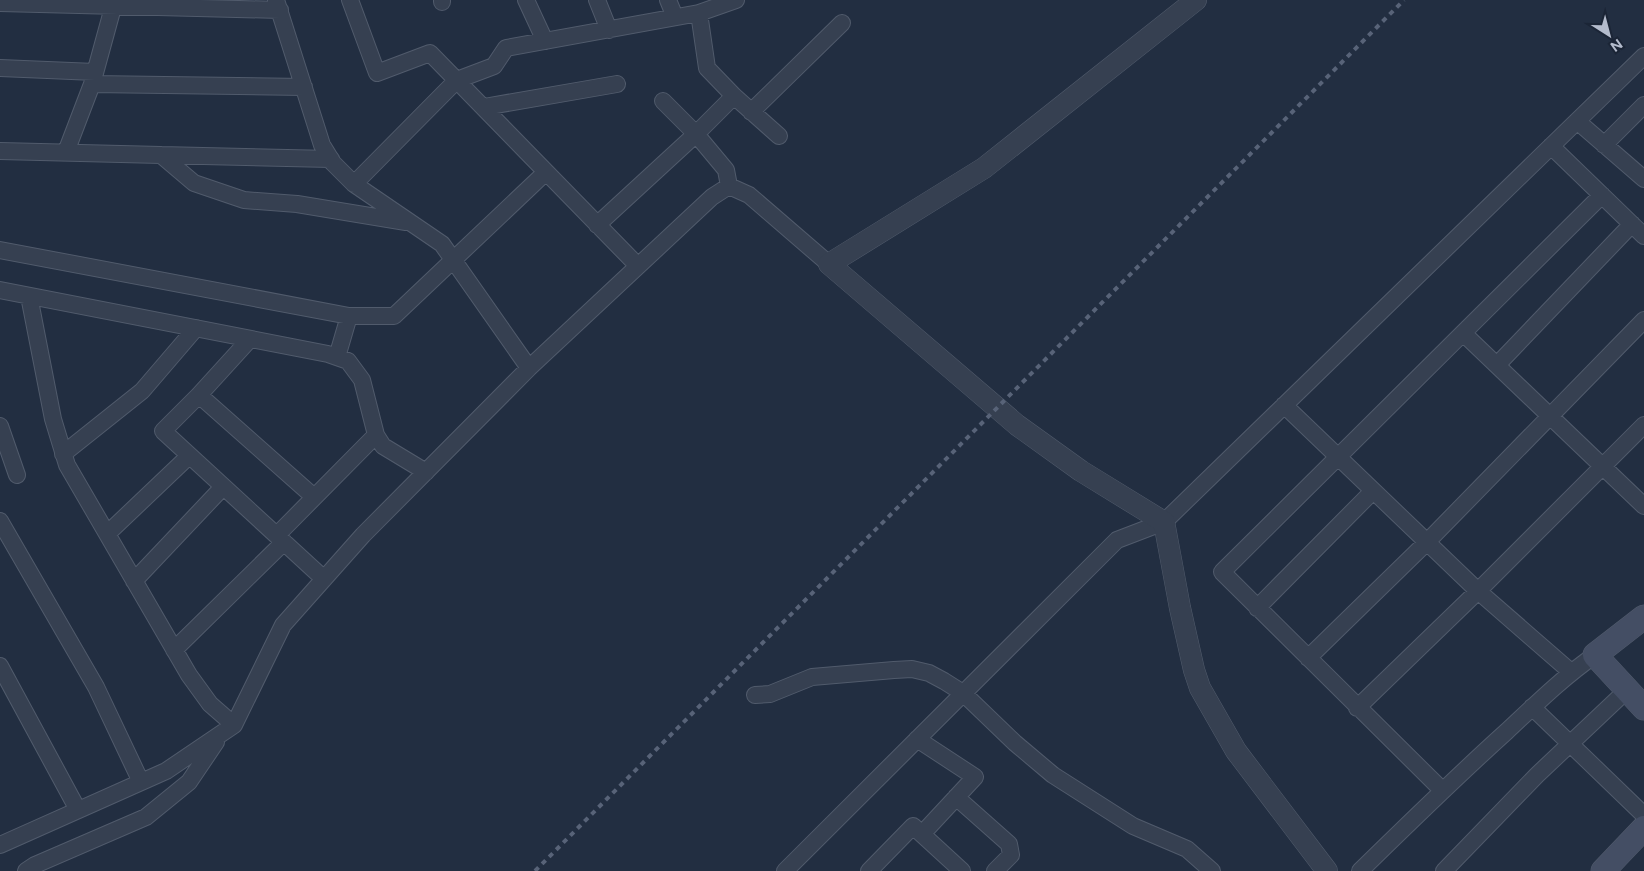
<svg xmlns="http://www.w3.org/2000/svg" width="1644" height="871" font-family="Figtree,sans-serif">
	<rect width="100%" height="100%" fill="#222e41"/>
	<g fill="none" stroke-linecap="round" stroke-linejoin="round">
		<defs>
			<path id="minor" d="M 276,0 L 322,145 L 333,163 L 354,184 L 442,244 L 529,368
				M 350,0 L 377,73 L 430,53 L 638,266
				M 442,0 L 442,2
				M 526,0 L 545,41
				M 597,0 L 609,30
				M 668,0 L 675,17
				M 0,3 L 280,10
				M 699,13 L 707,68 L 734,96 L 779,136
				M 0,68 L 95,72
				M 92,84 L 304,87
				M 484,107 L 617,84
				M 751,112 L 842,23
				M 1577,121 L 1644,179
				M 1604,145 L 1644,105
				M 1551,146 L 1644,236
				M 0,151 L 161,155 L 194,183 L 244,200 L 297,204 L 406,222
				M 66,152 L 92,84 L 115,0
				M 161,155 L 331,159
				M 354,184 L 457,80 L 494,66 L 506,48 L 699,13 L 736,0
				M 729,186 L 726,170 L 696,134 L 734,96
				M 597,225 L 696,134 L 663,101
				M 0,250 L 349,316 L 394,316 L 546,172
				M 0,290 L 328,354 L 348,361 L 362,380 L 376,435 L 383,446 L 426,472
				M 29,296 L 53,419 L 67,465 L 189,675 L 210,704 L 234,725
				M 1463,333 L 1644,506
				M 250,339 L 199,395 L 163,431 L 324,579
				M 337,357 L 349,316
				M 1497,365 L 1632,224
				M 199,395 L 314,497
				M 1284,405 L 1478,591 L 1571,672
				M 0,426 L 17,475
				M 63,454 L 142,391 L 196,328
				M 0,521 L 96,687 L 141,782
				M 107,534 L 189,456
				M 277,535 L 376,435
				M 134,581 L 223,487
				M 1257,608 L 1373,491
				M 174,650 L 284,542
				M 1308,658 L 1427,542 L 1644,320
				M 0,666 L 78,810
				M 755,695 L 770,694 L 812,677 L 894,670 L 912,669 L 929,673 L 944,681 L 963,693 L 1015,743 L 1053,775 L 1133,826 L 1187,849 L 1212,871
				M 1532,707 L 1644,815
				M 1357,708 L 1478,591 L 1644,425
				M 917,739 L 975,777 L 922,834
				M 1442,790 L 1222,572 L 1602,195
				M 956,797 L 1009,844 L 1011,855 L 995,871
				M 0,845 L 166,771 L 234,725 L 283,625 L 363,535 L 529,368 L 712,197 L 729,186 L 749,195 L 829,264
				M 26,871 L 35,865 L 146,817 L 189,782 L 216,742
				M 785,871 L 1117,540 L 1164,522 L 1644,56
				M 869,871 L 913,826 L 962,871
				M 1360,871 C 1408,824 1456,777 1506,732 C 1535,705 1562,678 1595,655
				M 1444,871 L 1537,775 L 1627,690"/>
			<path id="tertiary" d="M 1196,0 L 984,168 L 829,264 L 1017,425 L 1081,471 L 1164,522 L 1180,608 L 1194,670 L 1200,688 L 1236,751 L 1327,871"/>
			<path id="secondary" d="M 1644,617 L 1595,655 L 1644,708
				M 1603,871 L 1644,828"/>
		</defs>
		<use href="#minor" stroke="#515b6c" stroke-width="18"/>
		<use href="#tertiary" stroke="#515b6c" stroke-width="22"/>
		<use href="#secondary" stroke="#515b6c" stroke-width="25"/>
		<use href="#minor" stroke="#364051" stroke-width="16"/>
		<use href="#tertiary" stroke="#364051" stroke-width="21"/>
		<use href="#secondary" stroke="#444e64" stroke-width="24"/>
		<path stroke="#586378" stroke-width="4" stroke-dasharray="5 5" stroke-linecap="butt" d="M 535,871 L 1404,0"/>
	</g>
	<g transform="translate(1609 35) rotate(144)" stroke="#1b2536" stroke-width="4" paint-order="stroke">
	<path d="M0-4L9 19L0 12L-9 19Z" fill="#b3bbcc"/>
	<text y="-8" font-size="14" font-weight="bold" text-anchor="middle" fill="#b3bbcc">N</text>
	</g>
</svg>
